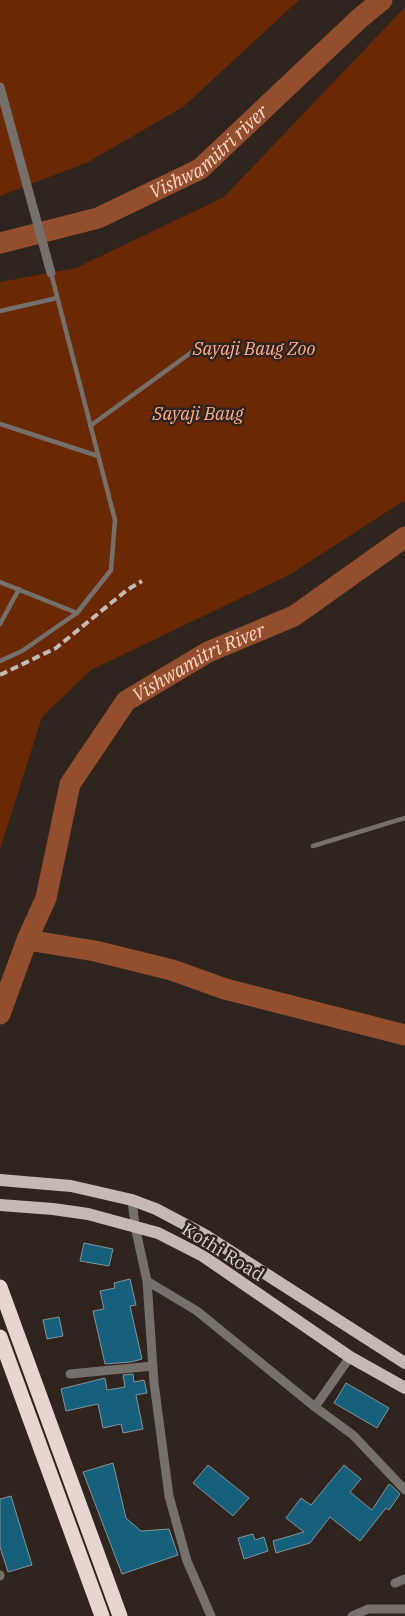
<svg xmlns="http://www.w3.org/2000/svg" width="405" height="1616" font-family="'IBM Plex Serif',serif">
	<rect width="100%" height="100%" fill="#30241f"/>
	<path fill="#6a2902" d="M 0,0 L 299,0 L 183,107 L 88,162 L 0,196 Z
		M 405,7 L 405,500 L 289,575 L 91,670 L 42,717 L 0,849 L 0,282 L 76,268 L 224,197 Z"/>
	<g fill="none" stroke-linecap="round" stroke-linejoin="round">
		<g stroke="#934f2d" stroke-width="21">
			<path id="s1" d="M 0,243 L 98,218 L 200,169 L 360,18 L 382,0"/>
			<path d="M 27,940 L 95,951 L 172,970 L 225,989 L 405,1035"/>
			<path id="s2" d="M 0,1014 L 27,940 L 46,898 L 70,784 L 126,701 L 208,652 L 294,616 L 405,537"/>
		</g>
	</g>
	<path fill="#16607c" stroke="#84939a" d="M 84,1243 L 113,1249 L 109,1266 L 80,1261 Z
		M 130,1279 L 136,1305 L 130,1306 L 142,1359 L 131,1362 L 105,1364 L 93,1311 L 104,1309 L 100,1291 L 115,1288 L 114,1283 Z
		M 59,1317 L 63,1336 L 47,1339 L 43,1320 Z
		M 133,1374 L 134,1382 L 144,1380 L 147,1393 L 136,1395 L 143,1429 L 123,1433 L 121,1424 L 103,1428 L 98,1404 L 66,1411 L 61,1389 L 105,1378 L 107,1390 L 125,1387 L 123,1375 Z
		M 346,1383 L 389,1408 L 377,1428 L 334,1403 Z
		M 113,1463 L 126,1518 L 141,1531 L 169,1529 L 178,1555 L 122,1574 L 83,1472 Z
		M 208,1465 L 249,1498 L 233,1516 L 193,1483 Z
		M 344,1465 L 361,1479 L 350,1492 L 372,1510 L 389,1484 L 393,1487 L 400,1494 L 389,1510 L 386,1508 L 360,1541 L 330,1517 L 310,1543 L 276,1553 L 273,1541 L 304,1532 L 286,1518 L 301,1498 L 311,1505 Z
		M 11,1496 L 32,1565 L 8,1572 L 0,1547 L 0,1499 Z
		M 253,1534 L 255,1540 L 264,1537 L 268,1551 L 244,1559 L 238,1538 Z"/>
	<g fill="none" stroke-linecap="round" stroke-linejoin="round">
		<path stroke="#76706d" stroke-width="4.5" d="M 0,311 L 57,298
			M 0,424 L 98,456
			M 90,426 L 196,349
			M 0,582 L 77,613
			M 0,624 L 19,589
			M 0,661 L 22,651 L 77,613 L 111,570 L 115,520 L 51,273
			M 313,846 L 405,818"/>
		<path stroke="#76706d" stroke-width="9" d="M 0,87 L 51,273
			M 132,1200 L 135,1226 L 147,1281 L 154,1383 L 169,1496 L 187,1561 L 211,1616
			M 147,1281 L 197,1311 L 315,1407
			M 350,1357 L 315,1407 L 353,1435 L 405,1490
			M 70,1374 L 153,1366
			M 0,1575 L 0,1576
			M 395,1583 L 405,1579
			M 352,1616 L 368,1609 L 405,1609"/>
		<path stroke="#c6b9b3" stroke-width="12" d="M 0,1180 L 71,1186 L 132,1200 L 156,1209 L 205,1235 L 405,1363
			M 0,1205 L 53,1209 L 88,1214 L 158,1233 L 203,1256 L 350,1357 L 405,1388"/>
		<path stroke="#e5d6cf" stroke-width="15" d="M 0,1287 L 120,1616
			M 0,1337 L 102,1616"/>
		<path stroke="#c2bab6" stroke-width="4" stroke-dasharray="8 4" stroke-linecap="butt" d="M 0,675 L 56,648 L 127,590 L 142,581"/>
	</g>
	<g text-anchor="middle" stroke-width="5" stroke-linejoin="round" paint-order="stroke">
		<g font-size="18" font-style="italic" fill="#ffaf8a" stroke="#30241f">
			<text x="254" y="355">Sayaji Baug Zoo</text>
			<text x="198" y="420">Sayaji Baug</text>
		</g>
		<g font-size="18" fill="#ddd5d2" stroke="#30241f">
			<text transform="translate(223 1252) rotate(32)" y="6">Kothi Road</text>
		</g>
		<g font-size="19" font-style="italic" fill="#ffd6c3" stroke="#30241f">
			<text dy="7" stroke="none"><textPath href="#s1" startOffset="231">Vishwamitri river</textPath></text>
			<text dy="7" stroke="none"><textPath href="#s2" startOffset="424">Vishwamitri River</textPath></text>
		</g>
	</g>
</svg>
